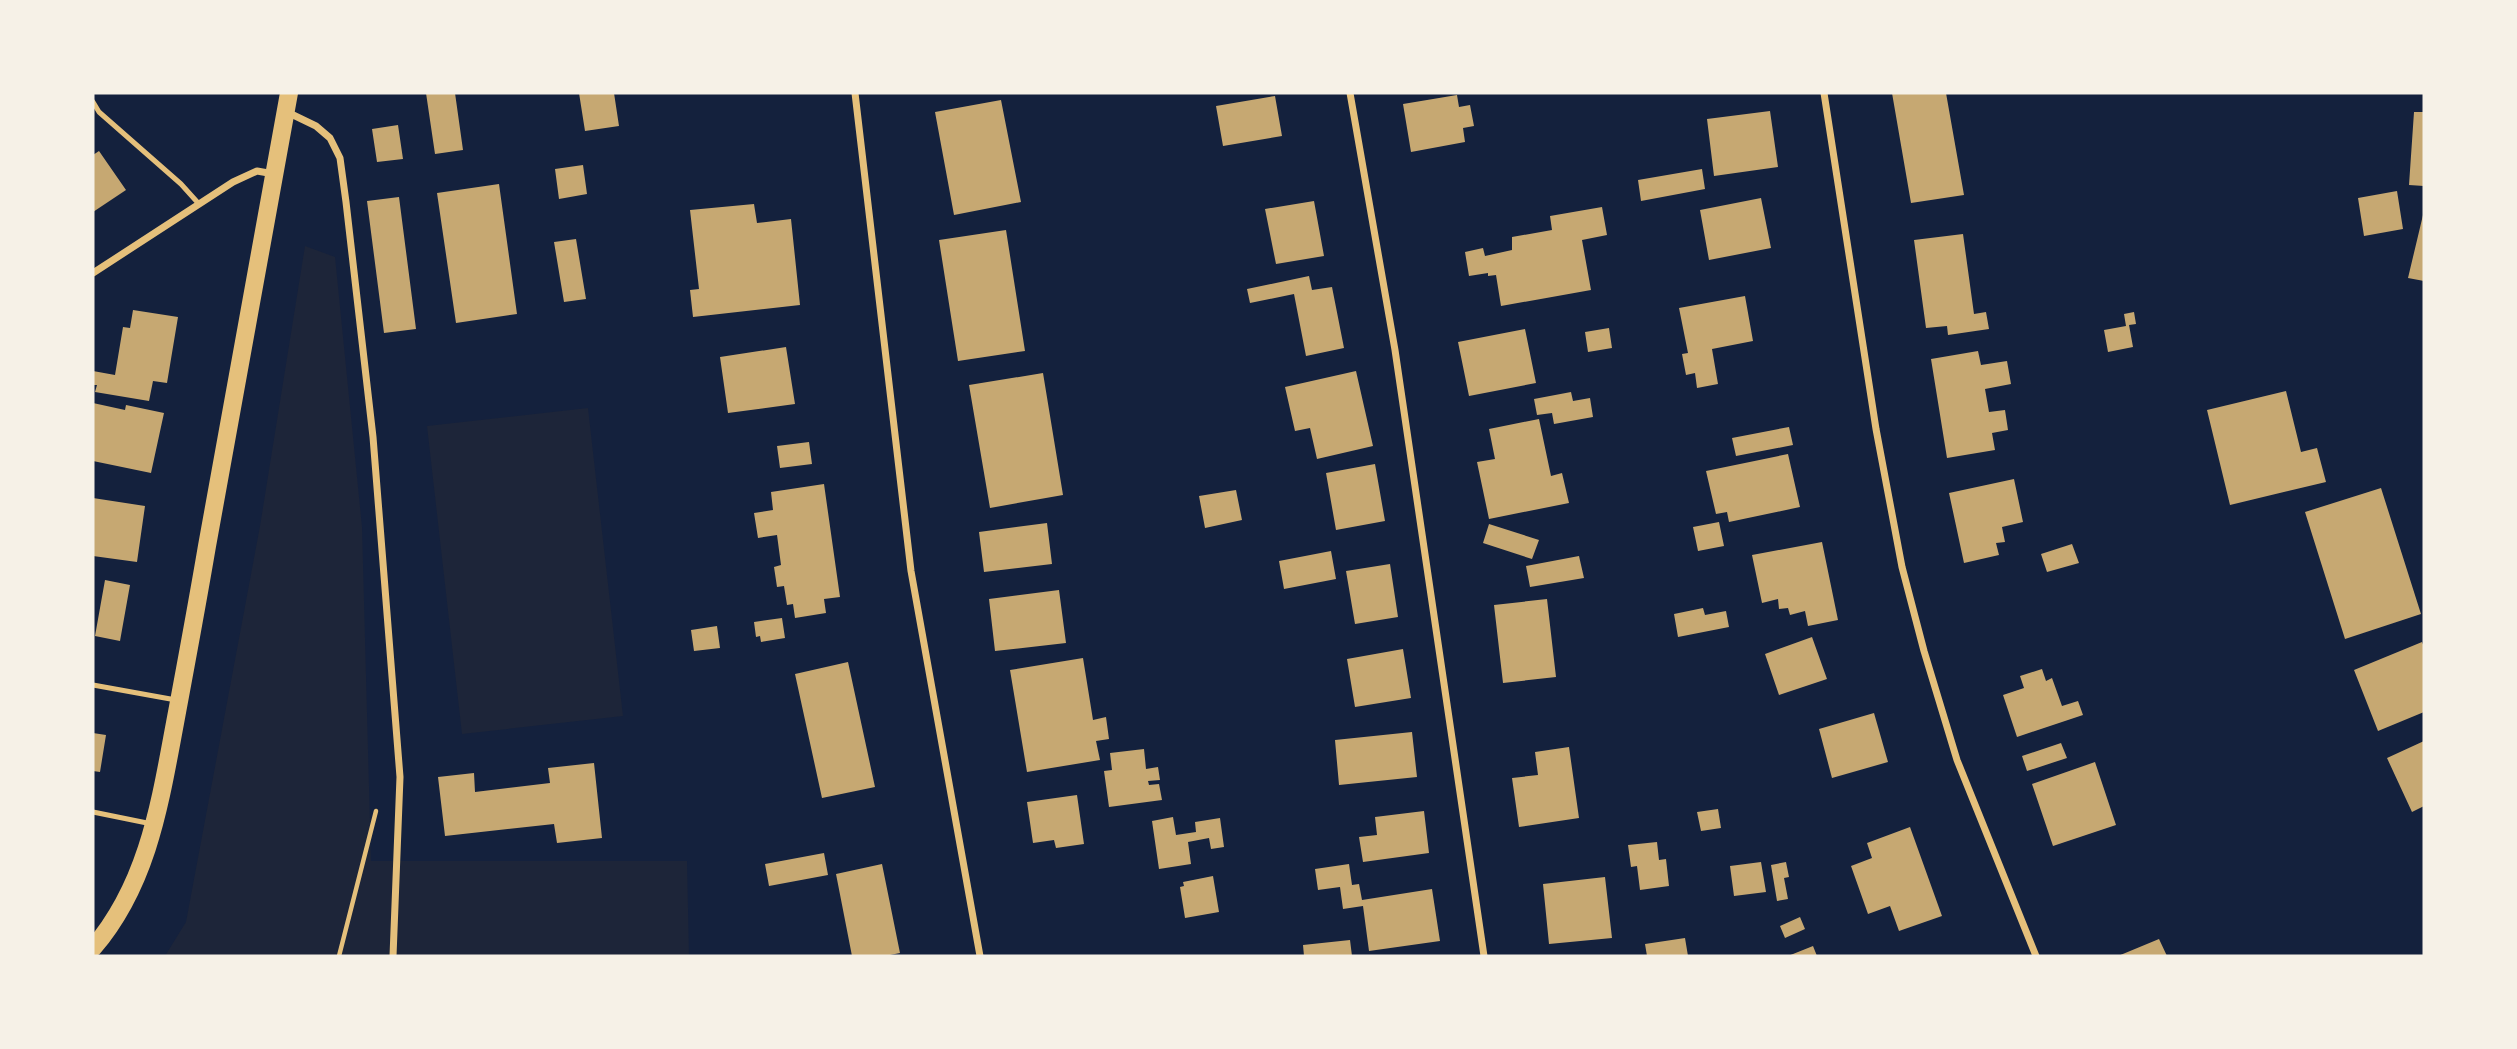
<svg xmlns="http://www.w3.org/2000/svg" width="2517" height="1049" font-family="'Exo 2',sans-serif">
	<rect width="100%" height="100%" fill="#14213d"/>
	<path fill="#1d2539" d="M 305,246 L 335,257 L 362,527 L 371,861 L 687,861 L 689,956 L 165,956 L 186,922 L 260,526 Z
		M 588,408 L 623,716 L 462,734 L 427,426 Z"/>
	<path fill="#c6a872" d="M 426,93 L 455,93 L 463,150 L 435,154 Z
		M 579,93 L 614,93 L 619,126 L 585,131 Z
		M 1892,93 L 1946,93 L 1964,195 L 1911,203 Z
		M 1457,95 L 1459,107 L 1470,105 L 1474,126 L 1463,128 L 1465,142 L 1411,152 L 1403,104 Z
		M 1275,96 L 1282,136 L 1223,146 L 1216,106 Z
		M 1001,100 L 1021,202 L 954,215 L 935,112 Z
		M 1770,111 L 1778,167 L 1714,176 L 1707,119 Z
		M 2414,112 L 2424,112 L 2424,186 L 2409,185 Z
		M 398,125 L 403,159 L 377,162 L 372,129 Z
		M 99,151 L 126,190 L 93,212 L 93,155 Z
		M 583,165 L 587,194 L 559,199 L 555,169 Z
		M 1702,169 L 1705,189 L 1641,201 L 1638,180 Z
		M 499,184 L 517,314 L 456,323 L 437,193 Z
		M 2397,191 L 2403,229 L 2364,236 L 2358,198 Z
		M 399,197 L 416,329 L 384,333 L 367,201 Z
		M 1761,198 L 1771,248 L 1709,260 L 1700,210 Z
		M 1314,201 L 1324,256 L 1276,264 L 1265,209 Z
		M 754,204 L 757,223 L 791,219 L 800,305 L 693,317 L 690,290 L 699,289 L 690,210 Z
		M 1602,207 L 1607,235 L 1582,240 L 1591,290 L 1501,306 L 1496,275 L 1488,276 L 1488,273 L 1469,276 L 1465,252 L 1483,248 L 1485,256 L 1512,250 L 1512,237 L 1552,230 L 1550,216 Z
		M 2423,215 L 2424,215 L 2424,281 L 2408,278 Z
		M 1006,230 L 1025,351 L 958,361 L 939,240 Z
		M 1963,234 L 1974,314 L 1986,312 L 1989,329 L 1948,335 L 1947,326 L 1926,328 L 1914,240 Z
		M 576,239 L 586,299 L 564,302 L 554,242 Z
		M 1309,276 L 1312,290 L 1332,287 L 1344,348 L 1306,356 L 1294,294 L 1250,303 L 1247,289 Z
		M 1745,296 L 1753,341 L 1712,349 L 1718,384 L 1697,388 L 1695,373 L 1686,375 L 1682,354 L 1688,353 L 1679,308 Z
		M 133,310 L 178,317 L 167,383 L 153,381 L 149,401 L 95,392 L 97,385 L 93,385 L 93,371 L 115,375 L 123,327 L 130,328 Z
		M 2134,312 L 2136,324 L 2129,325 L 2133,347 L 2108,352 L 2104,330 L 2126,326 L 2124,314 Z
		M 1609,328 L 1612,348 L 1588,352 L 1585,332 Z
		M 1525,329 L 1536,383 L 1469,396 L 1458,342 Z
		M 786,347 L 795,404 L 728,413 L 720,357 Z
		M 1978,351 L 1981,365 L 2007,361 L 2011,384 L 1985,389 L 1989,412 L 2005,410 L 2008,430 L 1992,433 L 1995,450 L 1947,458 L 1931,359 Z
		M 1356,371 L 1373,446 L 1317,459 L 1310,428 L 1295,431 L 1285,387 Z
		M 1043,373 L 1063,495 L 990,508 L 969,385 Z
		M 2286,391 L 2301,452 L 2317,448 L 2326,482 L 2230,505 L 2207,410 Z
		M 1571,392 L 1573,401 L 1590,398 L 1593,417 L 1554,424 L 1552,413 L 1537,415 L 1534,399 Z
		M 93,403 L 125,410 L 126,405 L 164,413 L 151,473 L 93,461 Z
		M 1539,419 L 1551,476 L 1562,473 L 1569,503 L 1489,519 L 1477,462 L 1495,459 L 1489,429 Z
		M 1789,427 L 1793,445 L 1736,456 L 1732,438 Z
		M 809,442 L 812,464 L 780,468 L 777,446 Z
		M 1788,454 L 1800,507 L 1729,522 L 1727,512 L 1716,514 L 1706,471 Z
		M 1375,464 L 1385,521 L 1336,530 L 1326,473 Z
		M 2014,479 L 2023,522 L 2002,527 L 2005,542 L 1996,543 L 1999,555 L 1964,563 L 1949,493 Z
		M 824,484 L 840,597 L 824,599 L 826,613 L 795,618 L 793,604 L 787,605 L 784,586 L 777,587 L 774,567 L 781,565 L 777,535 L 758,538 L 754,513 L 773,510 L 771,492 Z
		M 2381,488 L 2421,614 L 2345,639 L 2305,512 Z
		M 1236,490 L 1242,520 L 1205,528 L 1199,496 Z
		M 93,498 L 145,506 L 137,562 L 93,556 Z
		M 1719,522 L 1724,546 L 1698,551 L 1693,527 Z
		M 1047,523 L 1052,564 L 984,572 L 979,532 Z
		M 1489,524 L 1539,540 L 1532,559 L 1483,543 Z
		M 1822,542 L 1838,620 L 1808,626 L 1805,611 L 1790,615 L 1788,608 L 1779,609 L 1778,599 L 1762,603 L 1752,555 Z
		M 2072,544 L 2079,563 L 2047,572 L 2041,554 Z
		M 1331,551 L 1336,579 L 1284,589 L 1279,561 Z
		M 1579,556 L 1584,578 L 1530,587 L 1526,566 Z
		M 1390,564 L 1398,617 L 1355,624 L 1346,571 Z
		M 105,580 L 130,585 L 120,641 L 95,636 Z
		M 1059,590 L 1066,643 L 995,651 L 989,599 Z
		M 1547,599 L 1556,677 L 1503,683 L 1494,605 Z
		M 1703,608 L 1705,615 L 1726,611 L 1729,627 L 1678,637 L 1674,614 Z
		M 782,618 L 785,638 L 761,642 L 760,636 L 756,637 L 754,622 Z
		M 717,626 L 720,648 L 694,651 L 691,630 Z
		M 1812,637 L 1827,679 L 1779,695 L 1765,654 Z
		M 2422,642 L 2424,647 L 2424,712 L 2378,731 L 2354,670 Z
		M 1403,649 L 1411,698 L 1355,707 L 1347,659 Z
		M 1083,658 L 1093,720 L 1106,717 L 1109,739 L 1096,741 L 1100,760 L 1027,772 L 1010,670 Z
		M 848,662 L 875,787 L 822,798 L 795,674 Z
		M 2042,669 L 2046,681 L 2052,678 L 2062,706 L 2078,701 L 2083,715 L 2017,737 L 2003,695 L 2024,688 L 2020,676 Z
		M 1874,713 L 1888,762 L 1832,778 L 1819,729 Z
		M 1412,732 L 1417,777 L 1339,785 L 1335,740 Z
		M 93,733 L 106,735 L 100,772 L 93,771 Z
		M 2424,741 L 2424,806 L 2412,812 L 2387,758 Z
		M 2061,743 L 2067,758 L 2027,771 L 2022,756 Z
		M 1569,747 L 1579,818 L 1519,827 L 1512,778 L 1538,775 L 1535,752 Z
		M 1144,749 L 1146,769 L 1158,767 L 1160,780 L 1148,781 L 1149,785 L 1159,784 L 1162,800 L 1109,807 L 1104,771 L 1112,770 L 1110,753 Z
		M 2095,762 L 2116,825 L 2053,846 L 2032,784 Z
		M 594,763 L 602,838 L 557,843 L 554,824 L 445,836 L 438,777 L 474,773 L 475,792 L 550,783 L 548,768 Z
		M 1077,795 L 1084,844 L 1056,848 L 1054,840 L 1033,843 L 1027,802 Z
		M 1718,809 L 1721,828 L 1701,831 L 1697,812 Z
		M 1424,811 L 1429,853 L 1363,862 L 1359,837 L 1377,835 L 1375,817 Z
		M 1173,817 L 1176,835 L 1196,832 L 1195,822 L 1220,818 L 1224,847 L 1211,849 L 1209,838 L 1188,842 L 1191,864 L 1159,869 L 1152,821 Z
		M 1910,827 L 1942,916 L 1899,931 L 1890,906 L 1868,914 L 1851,866 L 1872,858 L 1867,843 Z
		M 1657,842 L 1659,860 L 1666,859 L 1669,886 L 1640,890 L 1637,866 L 1631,867 L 1628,845 Z
		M 824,853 L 828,875 L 769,886 L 765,864 Z
		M 1761,862 L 1766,892 L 1734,896 L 1730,866 Z
		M 1786,862 L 1789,877 L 1784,878 L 1788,899 L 1777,901 L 1771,865 Z
		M 882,864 L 900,953 L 885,956 L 852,956 L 836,874 Z
		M 1349,864 L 1352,885 L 1359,884 L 1362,900 L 1432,889 L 1440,941 L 1369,951 L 1363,906 L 1343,909 L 1340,887 L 1318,890 L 1315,869 Z
		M 1213,876 L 1219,912 L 1185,918 L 1180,887 L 1184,886 L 1183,882 Z
		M 1605,877 L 1612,938 L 1549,944 L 1543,884 Z
		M 1800,917 L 1805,929 L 1785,938 L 1780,926 Z
		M 1685,938 L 1688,956 L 1647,956 L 1645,944 Z
		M 2159,939 L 2167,956 L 2118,956 Z
		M 1350,940 L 1352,956 L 1304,956 L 1303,945 Z
		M 1813,946 L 1817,956 L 1788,956 Z"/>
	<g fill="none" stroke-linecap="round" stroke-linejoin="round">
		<path stroke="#e5c07b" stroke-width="4.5" d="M 339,956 L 376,811"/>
		<path stroke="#e5c07b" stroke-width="5" d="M 93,102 L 99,112 L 181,184 L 199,204
			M 93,685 L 176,700
			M 93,812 L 152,824"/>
		<path stroke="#e5c07b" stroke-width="7" d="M 855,93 L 911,571 L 980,956
			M 1350,93 L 1395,350 L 1484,956
			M 1824,93 L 1876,429 L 1902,567 L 1924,651 L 1957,760 L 2036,956
			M 287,112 L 316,126 L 330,138 L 340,158 L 346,202 L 373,437 L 400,777 L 393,956
			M 93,273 L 233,182 L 257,171 L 274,174"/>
		<path stroke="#e5c07b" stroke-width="18" d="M 93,948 C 148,884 160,803 175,723 C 186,664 197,605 207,546 C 235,395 261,244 289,93"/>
	</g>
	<rect width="2517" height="1049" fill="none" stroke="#f6f1e7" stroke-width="189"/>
</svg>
